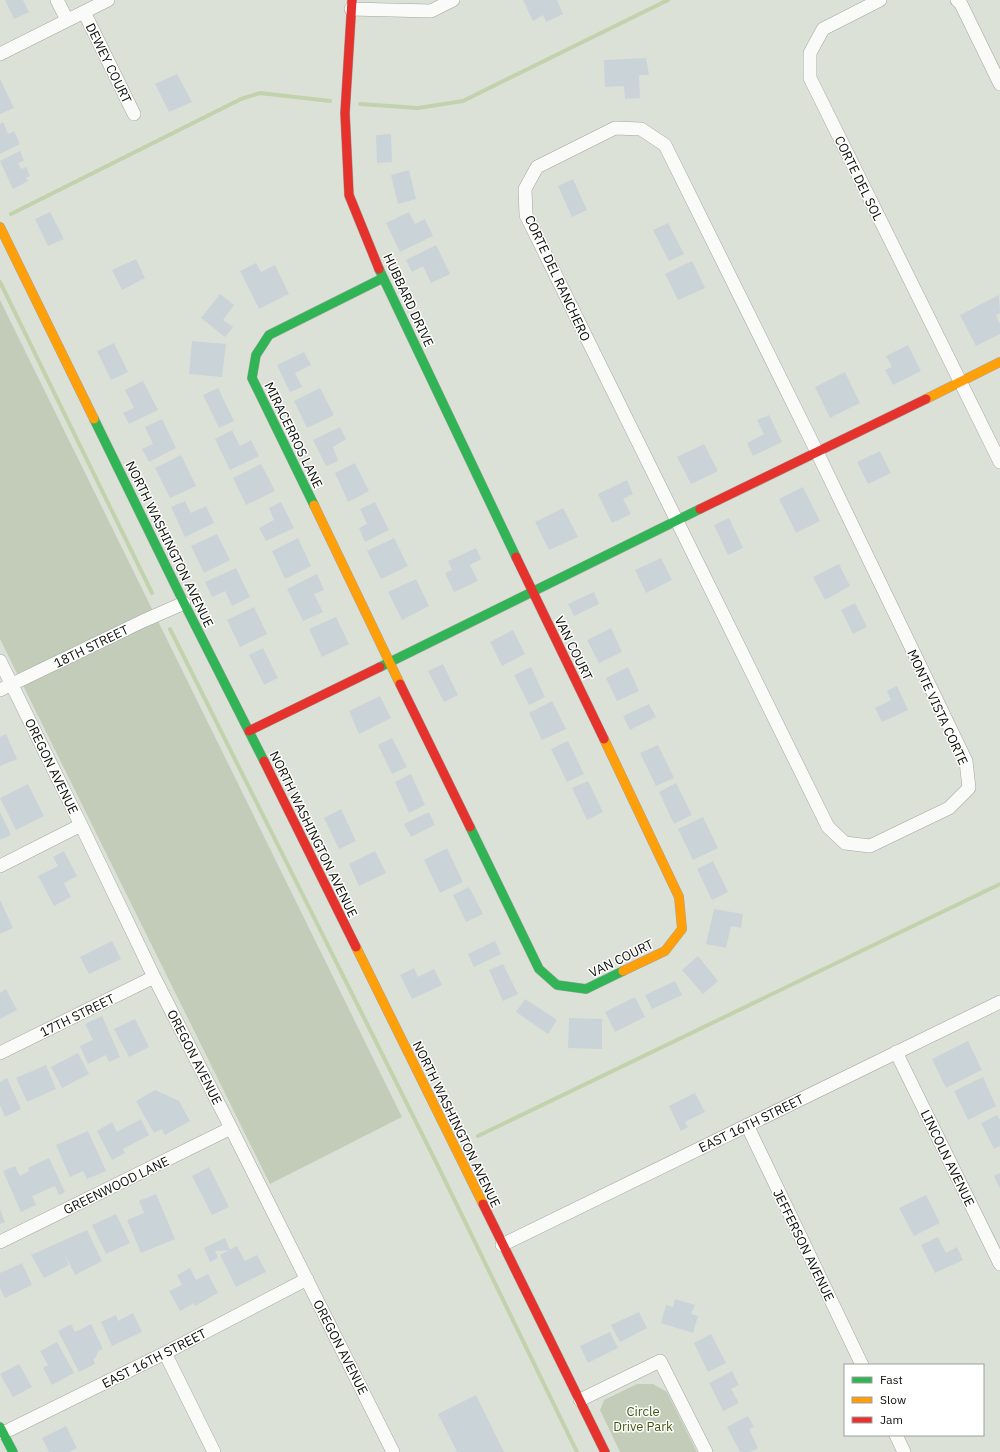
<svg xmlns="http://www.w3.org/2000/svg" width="1000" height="1452" font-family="'IBM Plex Sans',sans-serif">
	<rect width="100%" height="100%" fill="#dce1d7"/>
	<path fill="#c3ccb8" d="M 0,300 L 402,1117 L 270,1184 L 0,639 Z
		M 637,1384 L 653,1384 L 667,1392 L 697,1452 L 620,1452 L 600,1410 L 604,1400 Z"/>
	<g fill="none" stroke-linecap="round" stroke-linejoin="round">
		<path stroke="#c2d2ac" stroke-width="4" d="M 360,104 L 418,108 L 463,101 L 668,0
			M 11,214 L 241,99 L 260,93 L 330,101
			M 0,282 L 152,593
			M 170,629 L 436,1162 L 577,1452
			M 478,1136 L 1000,884"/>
	</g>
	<path fill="#cad3d7" d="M 5,0 L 23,0 L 29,12 L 14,19 Z
		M 523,0 L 557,0 L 563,14 L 546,22 L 543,15 L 533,21 Z
		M 646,58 L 649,75 L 639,75 L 640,98 L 625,99 L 624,86 L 605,87 L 604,60 Z
		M 177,74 L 192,102 L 169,112 L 155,84 Z
		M 0,79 L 14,108 L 0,114 Z
		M 3,122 L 8,134 L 14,131 L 20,144 L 0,154 L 0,124 Z
		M 391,134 L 392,162 L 377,163 L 376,135 Z
		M 20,151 L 24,161 L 18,163 L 21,169 L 26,167 L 30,176 L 26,178 L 28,181 L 13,189 L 0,161 Z
		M 409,170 L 416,199 L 398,204 L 391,175 Z
		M 573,179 L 587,210 L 572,217 L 558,186 Z
		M 50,212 L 64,239 L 48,246 L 35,219 Z
		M 409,212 L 415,224 L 425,219 L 433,236 L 400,252 L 386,223 Z
		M 668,223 L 684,254 L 669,261 L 653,230 Z
		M 436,245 L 450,274 L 431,283 L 423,266 L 412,272 L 406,260 Z
		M 136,259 L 145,278 L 122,290 L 112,270 Z
		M 692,261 L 705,288 L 678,300 L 665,274 Z
		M 256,263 L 261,272 L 275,265 L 289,294 L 259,309 L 240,271 Z
		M 220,294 L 234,305 L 223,320 L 233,327 L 225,337 L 201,318 Z
		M 999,295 L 1000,313 L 996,315 L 1000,324 L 1000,334 L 976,346 L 960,315 Z
		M 192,341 L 226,344 L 222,377 L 189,374 Z
		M 114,343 L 128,372 L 111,380 L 97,351 Z
		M 908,345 L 921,371 L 893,385 L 885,370 L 892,367 L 886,356 Z
		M 304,352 L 311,365 L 295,373 L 302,387 L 290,392 L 277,365 Z
		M 845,372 L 860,403 L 830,418 L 815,387 Z
		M 143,381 L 158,410 L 129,424 L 123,413 L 134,408 L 125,390 Z
		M 218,388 L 234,421 L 219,428 L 203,395 Z
		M 320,388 L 334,415 L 307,428 L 294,401 Z
		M 769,415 L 782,442 L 753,456 L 747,443 L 764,434 L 757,420 Z
		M 162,419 L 176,448 L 149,462 L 142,449 L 153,444 L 145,427 Z
		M 340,427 L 346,439 L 333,447 L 338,461 L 326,466 L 313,440 Z
		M 232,430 L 240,446 L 251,440 L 259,456 L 230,470 L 215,439 Z
		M 704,444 L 718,471 L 691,484 L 677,457 Z
		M 880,451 L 891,473 L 868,484 L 857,462 Z
		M 181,455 L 196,486 L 170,498 L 155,468 Z
		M 355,463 L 369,491 L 348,502 L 335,473 Z
		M 261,464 L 275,491 L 246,505 L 233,478 Z
		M 627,480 L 633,494 L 623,499 L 631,514 L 612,523 L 598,494 Z
		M 803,487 L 820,521 L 796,533 L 779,499 Z
		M 185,501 L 191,513 L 206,506 L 214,523 L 185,537 L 171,507 Z
		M 281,502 L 294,528 L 266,541 L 259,528 L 274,520 L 269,508 Z
		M 375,502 L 389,530 L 365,542 L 359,528 L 367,524 L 360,509 Z
		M 563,508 L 578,537 L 549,550 L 535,522 Z
		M 729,518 L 743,548 L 728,555 L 714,525 Z
		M 217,534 L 230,560 L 204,573 L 191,546 Z
		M 298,538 L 311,566 L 285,579 L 272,551 Z
		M 394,538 L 408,566 L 381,579 L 367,551 Z
		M 476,548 L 481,559 L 470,565 L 478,581 L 454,592 L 445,573 L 452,570 L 448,561 Z
		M 661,558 L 672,580 L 646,593 L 635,570 Z
		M 839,564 L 850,586 L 825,600 L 813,577 Z
		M 236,568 L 250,597 L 232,606 L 225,591 L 212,597 L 205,582 Z
		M 317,574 L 324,590 L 314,594 L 323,612 L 303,621 L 287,589 Z
		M 416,579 L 429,606 L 402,620 L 388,592 Z
		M 594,592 L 599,604 L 574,616 L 568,604 Z
		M 855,603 L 867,627 L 853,634 L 841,610 Z
		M 254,607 L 267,634 L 240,647 L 227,620 Z
		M 336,617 L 349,644 L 322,657 L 309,629 Z
		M 611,628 L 622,652 L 599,663 L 587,640 Z
		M 513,630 L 525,654 L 502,666 L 490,642 Z
		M 263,648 L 278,678 L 264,685 L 249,655 Z
		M 443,664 L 458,695 L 444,702 L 428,671 Z
		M 531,667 L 545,697 L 529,705 L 514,675 Z
		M 628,667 L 639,691 L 617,701 L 606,678 Z
		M 897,686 L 908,710 L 882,722 L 875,708 L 891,700 L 887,691 Z
		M 380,696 L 391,718 L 359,734 L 349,711 Z
		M 552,701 L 566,729 L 542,740 L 529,713 Z
		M 649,704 L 656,717 L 630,730 L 623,716 Z
		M 6,734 L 17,759 L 0,766 L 0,737 Z
		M 392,738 L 407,767 L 392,774 L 378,745 Z
		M 568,741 L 584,774 L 567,782 L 551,749 Z
		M 658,745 L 674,778 L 656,786 L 640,753 Z
		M 411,774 L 425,805 L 409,813 L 395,782 Z
		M 588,781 L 603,812 L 587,820 L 572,788 Z
		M 676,783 L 692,815 L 674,824 L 659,792 Z
		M 28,784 L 44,816 L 16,830 L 0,798 Z
		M 341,809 L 356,841 L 339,849 L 324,818 Z
		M 0,812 L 11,835 L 0,840 Z
		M 429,812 L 435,825 L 411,837 L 404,824 Z
		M 703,817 L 718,848 L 693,860 L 678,829 Z
		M 447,848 L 463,882 L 440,893 L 424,860 Z
		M 64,851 L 77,876 L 64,883 L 71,897 L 54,906 L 38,876 L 58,866 L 53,857 Z
		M 375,851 L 386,873 L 359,886 L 349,864 Z
		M 713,861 L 728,892 L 712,900 L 697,869 Z
		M 469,887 L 483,914 L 466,922 L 453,895 Z
		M 0,900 L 13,928 L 0,934 Z
		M 714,909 L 743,914 L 741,928 L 731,926 L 726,948 L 706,944 Z
		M 112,941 L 121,959 L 89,974 L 80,957 Z
		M 495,941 L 501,954 L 474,967 L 468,954 Z
		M 698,956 L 718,981 L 703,994 L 682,970 Z
		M 503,964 L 518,994 L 503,1001 L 489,970 Z
		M 414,968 L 418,977 L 434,969 L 442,985 L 412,999 L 400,975 Z
		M 675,981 L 682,995 L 652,1009 L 645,995 Z
		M 6,989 L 17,1010 L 0,1019 L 0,993 Z
		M 635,997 L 645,1017 L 615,1032 L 605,1012 Z
		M 525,999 L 557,1020 L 548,1034 L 516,1012 Z
		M 102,1016 L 120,1057 L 109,1062 L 106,1055 L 88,1064 L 80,1046 L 93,1040 L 85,1024 Z
		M 569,1018 L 602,1019 L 602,1049 L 568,1048 Z
		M 135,1019 L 149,1047 L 129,1057 L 114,1029 Z
		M 968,1041 L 982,1070 L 946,1088 L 932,1059 Z
		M 78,1053 L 89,1074 L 62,1088 L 51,1067 Z
		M 46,1065 L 56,1089 L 27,1102 L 16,1078 Z
		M 983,1077 L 996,1106 L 968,1120 L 954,1091 Z
		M 7,1078 L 21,1109 L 5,1117 L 0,1105 L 0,1082 Z
		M 155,1090 L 179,1101 L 190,1121 L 165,1135 L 162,1129 L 154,1133 L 136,1101 Z
		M 695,1093 L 705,1112 L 685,1122 L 688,1127 L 681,1131 L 669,1106 Z
		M 997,1115 L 1000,1120 L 1000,1146 L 994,1149 L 981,1123 Z
		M 141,1119 L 149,1135 L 123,1149 L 125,1153 L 112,1160 L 97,1131 L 112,1122 L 117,1132 Z
		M 88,1131 L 106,1171 L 87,1179 L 83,1171 L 70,1177 L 56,1145 Z
		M 49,1158 L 65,1192 L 59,1195 L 55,1186 L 32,1196 L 36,1205 L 21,1212 L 3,1171 L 15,1166 L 20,1176 L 29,1171 L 28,1168 Z
		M 209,1167 L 229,1207 L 212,1215 L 192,1176 Z
		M 1000,1173 L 1000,1189 L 994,1176 Z
		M 156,1194 L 175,1239 L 141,1253 L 127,1220 L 144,1213 L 139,1201 Z
		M 926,1195 L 940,1223 L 914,1236 L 899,1208 Z
		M 0,1209 L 5,1222 L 0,1224 Z
		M 116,1214 L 130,1243 L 106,1254 L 92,1225 Z
		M 87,1230 L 102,1261 L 75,1275 L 63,1251 L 69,1265 L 44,1278 L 31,1255 Z
		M 938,1237 L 946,1253 L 957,1247 L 963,1260 L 935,1273 L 921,1245 Z
		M 225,1238 L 230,1250 L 215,1251 L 218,1258 L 210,1262 L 204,1248 Z
		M 237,1246 L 245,1261 L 257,1255 L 266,1272 L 236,1287 L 220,1255 Z
		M 22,1263 L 32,1285 L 5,1298 L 0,1288 L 0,1273 Z
		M 190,1268 L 196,1280 L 208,1274 L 218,1293 L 195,1306 L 194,1303 L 180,1311 L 169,1291 L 182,1285 L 177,1275 Z
		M 675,1299 L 695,1305 L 691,1314 L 698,1316 L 693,1333 L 661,1323 L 666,1305 L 673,1307 Z
		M 639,1312 L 647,1328 L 620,1342 L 611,1325 Z
		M 133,1313 L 142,1332 L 112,1346 L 101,1322 L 116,1315 L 118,1321 Z
		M 71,1324 L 75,1332 L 91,1324 L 103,1349 L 98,1351 L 96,1357 L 93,1359 L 95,1364 L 79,1372 L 58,1331 Z
		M 610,1332 L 618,1348 L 588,1363 L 580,1346 Z
		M 711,1334 L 726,1363 L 708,1372 L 694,1343 Z
		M 57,1342 L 74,1373 L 52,1385 L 43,1368 L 48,1365 L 40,1351 Z
		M 19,1364 L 32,1387 L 13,1397 L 0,1374 Z
		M 732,1371 L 739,1385 L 731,1389 L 739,1403 L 723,1411 L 709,1383 Z
		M 476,1395 L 504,1452 L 457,1452 L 438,1414 Z
		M 748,1416 L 754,1427 L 749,1429 L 758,1448 L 750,1452 L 740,1452 L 727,1427 Z
		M 66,1426 L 77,1448 L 69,1452 L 49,1452 L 42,1438 Z"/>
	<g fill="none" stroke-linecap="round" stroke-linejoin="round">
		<defs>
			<path id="street" d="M 57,0 L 67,20
				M 880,0 L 823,29 L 810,53 L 810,78 L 1000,462
				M 957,0 L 961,4 L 1000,84
				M 351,9 L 431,11 L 453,0
				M 84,12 L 134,114
				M 0,54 L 108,0
				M 615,128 L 641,129 L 665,145 L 817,452 L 966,761 L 969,788 L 949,808 L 870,846 L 845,843 L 828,827 L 526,215 L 525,189 L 537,167 Z
				M 0,661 L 81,825 L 154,977 L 231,1128 L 393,1452
				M 0,690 L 143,621 L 184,603
				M 0,866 L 81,825
				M 896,1052 L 1000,1264
				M 0,1053 L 154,977
				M 747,1125 L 862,1365
				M 0,1242 L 231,1128
				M 502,1245 L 1000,1002
				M 165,1353 L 214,1452
				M 580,1400 L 660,1361 L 706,1452
				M 3,1433 L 165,1353 L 307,1279
				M 896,1435 L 904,1452"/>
			<path id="fast" d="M 379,269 L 516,557
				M 94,419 L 184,603 L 264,761
				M 314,505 L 252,378 L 256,355 L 269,335 L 383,278
				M 380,667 L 700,509
				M 470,827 L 539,969 L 557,985 L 586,989 L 623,971
				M 0,1427 L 13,1452"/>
			<path id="slow" d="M 0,227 L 94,419
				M 926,399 L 1000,362
				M 314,505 L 400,684
				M 604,739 L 679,897 L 682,929 L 665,951 L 623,971
				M 356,947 L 483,1204"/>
			<path id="jam" d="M 352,0 L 345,113 L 349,195 L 379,269
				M 700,509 L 926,399
				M 516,557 L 604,739
				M 400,684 L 470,827
				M 249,731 L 380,667
				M 264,761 L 356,947
				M 483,1204 L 605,1452"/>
		</defs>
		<use href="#street" stroke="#a3a69f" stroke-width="14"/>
		<use href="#fast" stroke="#a3a69f" stroke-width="10"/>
		<use href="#slow" stroke="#a3a69f" stroke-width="10"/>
		<use href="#jam" stroke="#a3a69f" stroke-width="10"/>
		<use href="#street" stroke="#fafaf9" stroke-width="13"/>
		<use href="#fast" stroke="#30b455" stroke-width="9"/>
		<use href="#slow" stroke="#ff9f0a" stroke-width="9"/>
		<use href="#jam" stroke="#e5322d" stroke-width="9"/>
	</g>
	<g text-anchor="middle" stroke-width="3" stroke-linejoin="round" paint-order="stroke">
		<g font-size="13" fill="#0d0f09" stroke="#fff">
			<text transform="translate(109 63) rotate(64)" y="5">DEWEY COURT</text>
			<text transform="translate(859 178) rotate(64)" y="5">CORTE DEL SOL</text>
			<text transform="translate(558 278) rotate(65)" y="5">CORTE DEL RANCHERO</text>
			<text transform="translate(409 300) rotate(65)" y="5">HUBBARD DRIVE</text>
			<text transform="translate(294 435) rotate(64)" y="5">MIRACERROS LANE</text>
			<text transform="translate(170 544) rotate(64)" y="5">NORTH WASHINGTON AVENUE</text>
			<text transform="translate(91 646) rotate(-26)" y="5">18TH STREET</text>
			<text transform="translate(574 648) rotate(64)" y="5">VAN COURT</text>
			<text transform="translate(938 707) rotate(65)" y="5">MONTE VISTA CORTE</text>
			<text transform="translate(52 766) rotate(64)" y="5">OREGON AVENUE</text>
			<text transform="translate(314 834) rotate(64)" y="5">NORTH WASHINGTON AVENUE</text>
			<text transform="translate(621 958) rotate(-26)" y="5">VAN COURT</text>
			<text transform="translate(77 1015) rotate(-26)" y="5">17TH STREET</text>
			<text transform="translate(195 1057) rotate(63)" y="5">OREGON AVENUE</text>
			<text transform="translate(751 1123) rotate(-26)" y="5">EAST 16TH STREET</text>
			<text transform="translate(457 1124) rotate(64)" y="5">NORTH WASHINGTON AVENUE</text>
			<text transform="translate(948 1158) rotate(64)" y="5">LINCOLN AVENUE</text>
			<text transform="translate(116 1185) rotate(-26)" y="5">GREENWOOD LANE</text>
			<text transform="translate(804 1245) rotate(64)" y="5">JEFFERSON AVENUE</text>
			<text transform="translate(341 1347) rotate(63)" y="5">OREGON AVENUE</text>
			<text transform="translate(154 1358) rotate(-27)" y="5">EAST 16TH STREET</text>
		</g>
		<g font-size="13" fill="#41580d" stroke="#fff">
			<text x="643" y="1416">Circle<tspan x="643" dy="15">Drive Park</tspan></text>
		</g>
	</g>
	<rect x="844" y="1364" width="140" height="72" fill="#ffffff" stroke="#9e9f9d"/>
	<rect x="852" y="1377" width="20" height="6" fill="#30b455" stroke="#9e9f9d"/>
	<text x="880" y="1384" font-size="12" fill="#0d0f09">Fast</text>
	<rect x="852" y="1397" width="20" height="6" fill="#ff9f0a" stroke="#9e9f9d"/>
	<text x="880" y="1404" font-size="12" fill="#0d0f09">Slow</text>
	<rect x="852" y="1417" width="20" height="6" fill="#e5322d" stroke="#9e9f9d"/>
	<text x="880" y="1424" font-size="12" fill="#0d0f09">Jam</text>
</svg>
